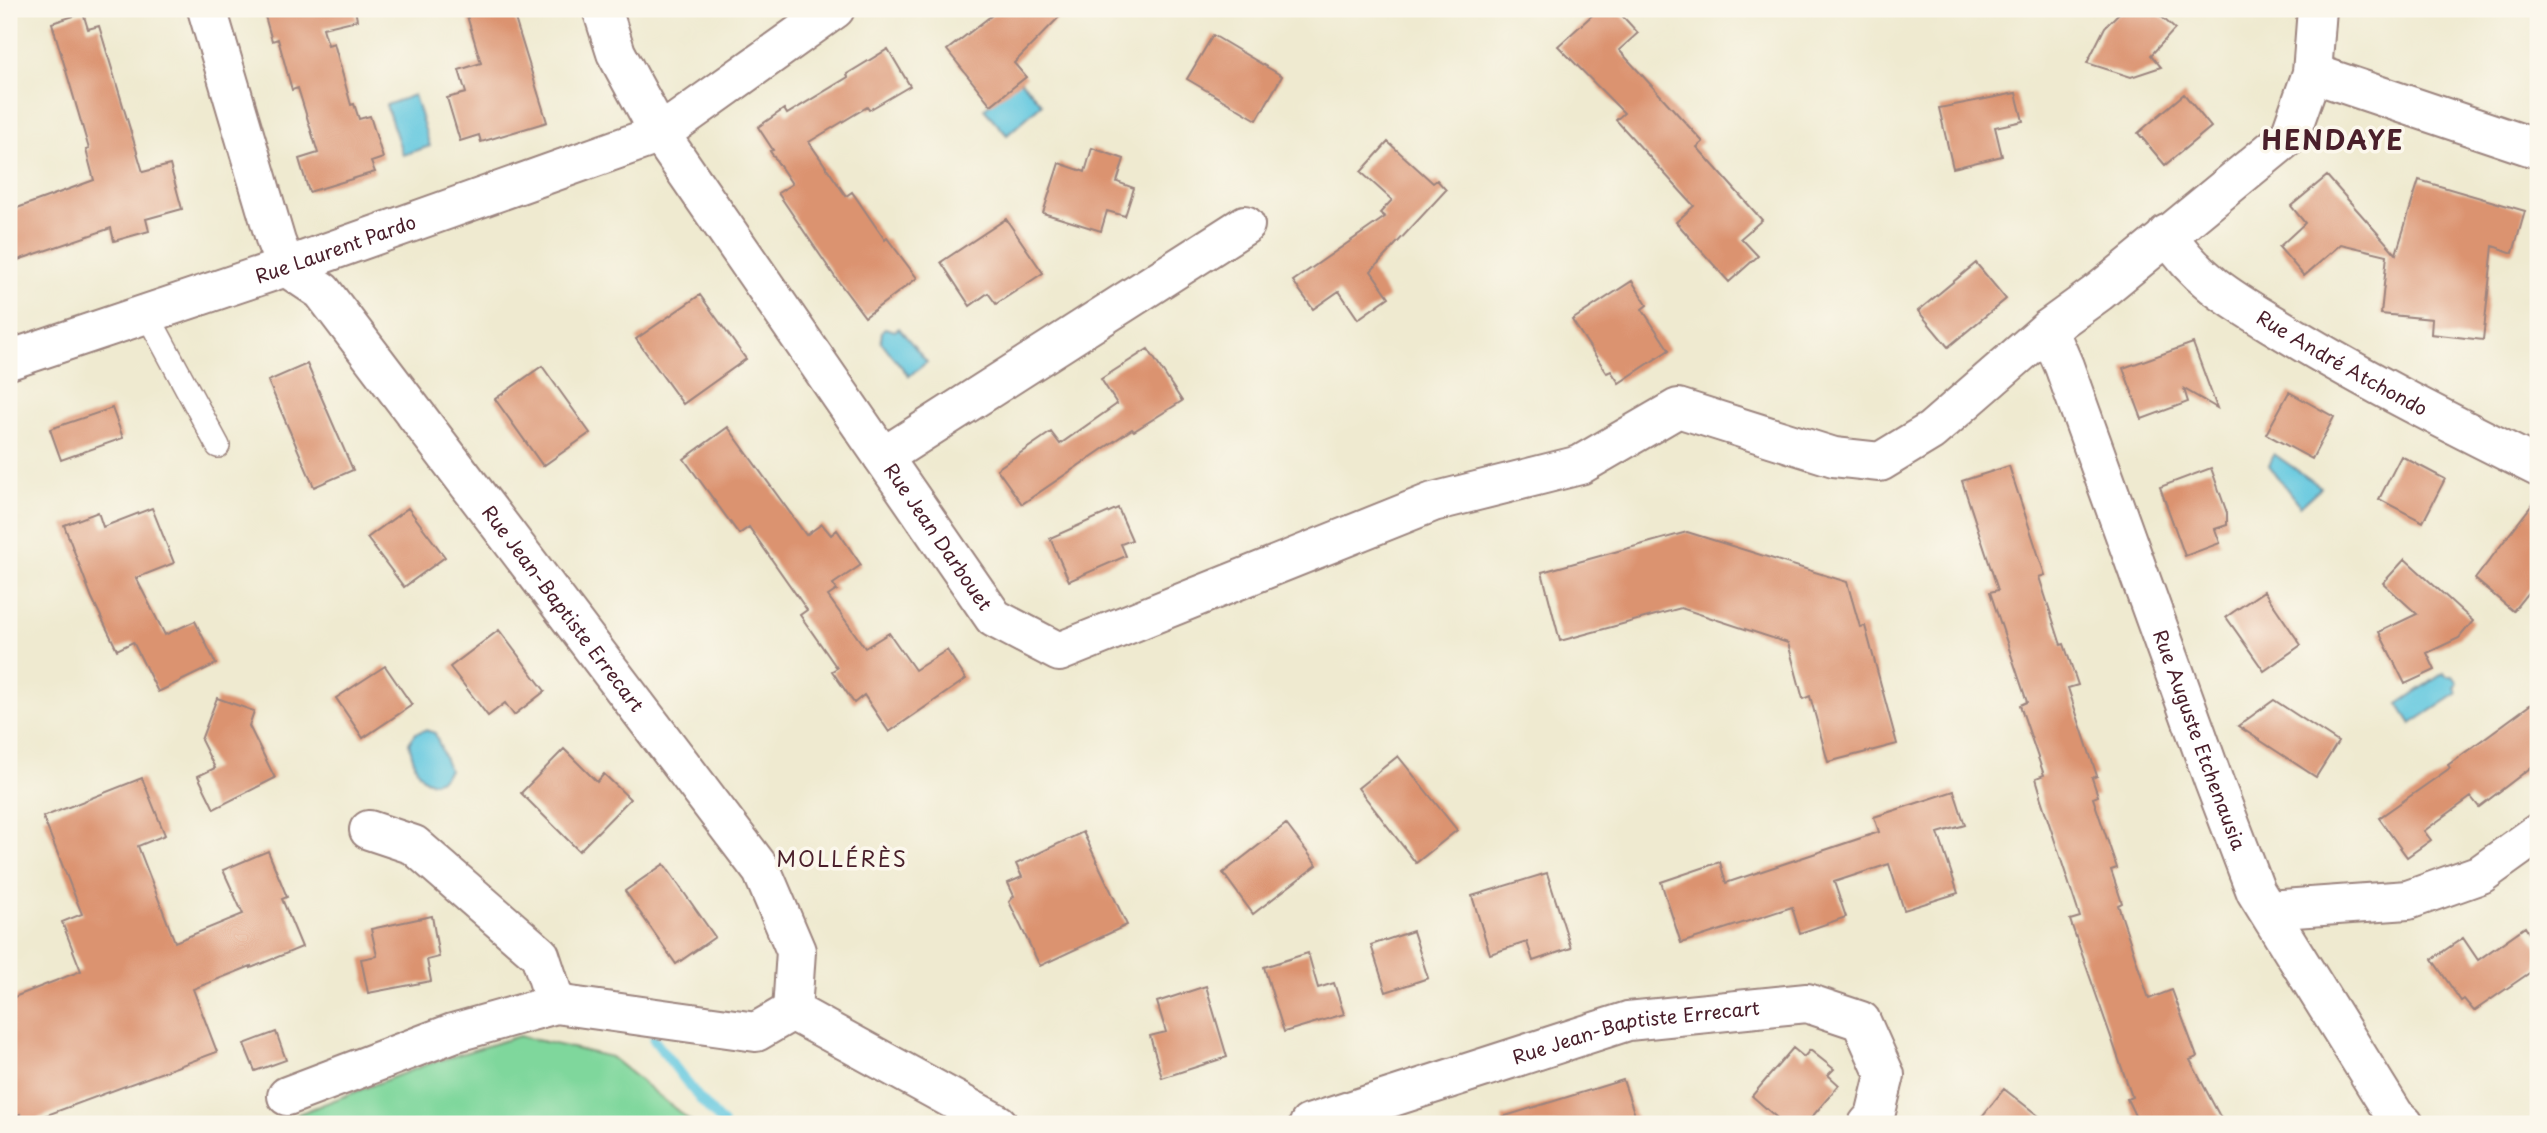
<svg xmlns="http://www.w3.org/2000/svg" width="2547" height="1133" font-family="'Playpen Sans',sans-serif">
	<rect width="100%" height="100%" fill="#fbf7ec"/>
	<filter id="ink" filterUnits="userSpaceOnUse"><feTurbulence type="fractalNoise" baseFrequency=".0143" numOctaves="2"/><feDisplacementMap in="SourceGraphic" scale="14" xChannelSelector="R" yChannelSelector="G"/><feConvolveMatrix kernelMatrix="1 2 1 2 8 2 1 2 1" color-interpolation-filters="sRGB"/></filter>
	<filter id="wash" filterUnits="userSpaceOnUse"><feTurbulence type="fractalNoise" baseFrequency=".00686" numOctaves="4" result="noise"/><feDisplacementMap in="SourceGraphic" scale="28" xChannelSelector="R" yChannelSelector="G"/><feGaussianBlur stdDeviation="1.57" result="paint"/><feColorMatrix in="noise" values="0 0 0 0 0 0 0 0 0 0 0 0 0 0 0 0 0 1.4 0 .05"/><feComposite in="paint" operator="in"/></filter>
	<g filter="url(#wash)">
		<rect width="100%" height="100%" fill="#efead0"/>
		<path fill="#7fd79c" stroke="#647b64" stroke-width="2" d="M 519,1036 L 611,1057 L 694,1124 L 294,1124 L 298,1114 L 425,1065 Z"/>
		<path fill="#61c7df" stroke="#567385" stroke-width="2" d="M 1018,78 L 1042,104 L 1007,135 L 984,109 Z
			M 414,95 L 430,146 L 403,155 L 386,105 Z
			M 885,328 L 895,331 L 899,328 L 927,362 L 909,376 L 881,342 L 882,331 Z
			M 2274,454 L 2321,487 L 2300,506 L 2269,466 Z
			M 2444,673 L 2446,676 L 2453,676 L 2458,683 L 2455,688 L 2458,693 L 2411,724 L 2398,704 Z
			M 425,730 L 435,733 L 449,770 C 445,776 442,779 436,781 C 417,786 413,757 409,743 L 416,733 Z"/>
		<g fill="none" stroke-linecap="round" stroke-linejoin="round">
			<path stroke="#61c7df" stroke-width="10" d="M 654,1040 L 699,1098 L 723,1124"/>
		</g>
		<g id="blocks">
			<path fill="#db936f" d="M 263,9 L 355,9 L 357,20 L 323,28 L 328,45 L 334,43 L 351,105 L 354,104 L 359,119 L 370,116 L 383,158 L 371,162 L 375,172 L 309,192 L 299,159 L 318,153 L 298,88 L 292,90 L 278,39 L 272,41 Z
				M 465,9 L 512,9 L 547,122 L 481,142 L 479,135 L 460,141 L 447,98 L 466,93 L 459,70 L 481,63 Z
				M 1000,9 L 1067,9 L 1014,63 L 1026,77 L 991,105 L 947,50 Z
				M 1599,9 L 1616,9 L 1638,33 L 1619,50 L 1703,142 L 1697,147 L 1762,220 L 1741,238 L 1758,256 L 1729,282 L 1676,222 L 1694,206 L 1616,120 L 1624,113 L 1558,46 Z
				M 2123,9 L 2153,9 L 2175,29 L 2151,55 L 2161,67 L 2131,77 L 2087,63 L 2105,27 Z
				M 83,13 L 88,29 L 99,26 L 143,172 L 170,165 L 182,209 L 146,219 L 149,231 L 114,241 L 111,228 L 9,263 L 9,211 L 94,180 L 86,150 L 89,149 L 52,23 Z
				M 1213,35 L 1282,76 L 1257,120 L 1187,79 Z
				M 888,49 L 910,86 L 869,110 L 867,107 L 809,142 L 846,196 L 852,192 L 885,240 L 887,238 L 917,278 L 865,317 L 835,277 L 778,193 L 792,184 L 770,151 L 773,150 L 758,127 L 784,109 L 787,114 L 848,77 L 847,74 Z
				M 2016,93 L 2023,121 L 1995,127 L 2002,156 L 1953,168 L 1939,108 Z
				M 2184,94 L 2211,127 L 2165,165 L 2138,133 Z
				M 1388,142 L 1433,183 L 1437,180 L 1446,190 L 1371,271 L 1389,297 L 1358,319 L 1339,291 L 1313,309 L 1293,281 L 1385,217 L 1380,213 L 1392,200 L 1361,172 Z
				M 1092,148 L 1124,159 L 1117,182 L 1134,188 L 1125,216 L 1107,211 L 1101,231 L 1043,213 L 1059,163 L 1085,172 Z
				M 2327,176 L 2396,254 L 2419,180 L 2525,211 L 2513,253 L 2493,246 L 2483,340 L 2431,334 L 2432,319 L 2381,314 L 2387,255 L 2341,244 L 2304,276 L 2279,247 L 2305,223 L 2291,206 Z
				M 1006,219 L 1043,273 L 996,304 L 988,293 L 970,306 L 941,262 Z
				M 1976,263 L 2006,299 L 1948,347 L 1918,311 Z
				M 1632,281 L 1647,305 L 1642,309 L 1669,350 L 1619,383 L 1611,371 L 1607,373 L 1572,320 Z
				M 700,295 L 746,359 L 683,404 L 636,339 Z
				M 2193,343 L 2217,408 L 2184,389 L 2188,402 L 2142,419 L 2123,368 Z
				M 1148,349 L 1182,401 L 1134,431 L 1132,429 L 1022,504 L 997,469 L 1051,432 L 1060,444 L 1117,404 L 1101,379 Z
				M 307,364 L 353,470 L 314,487 L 268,381 Z
				M 542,366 L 590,433 L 543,466 L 495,399 Z
				M 2289,392 L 2334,417 L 2312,459 L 2266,434 Z
				M 112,408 L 123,438 L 61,460 L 50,429 Z
				M 728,427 L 806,535 L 822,524 L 831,535 L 837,530 L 861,565 L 833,584 L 837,590 L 828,596 L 865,648 L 889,633 L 915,670 L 947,650 L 966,679 L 889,732 L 864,695 L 854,703 L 832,671 L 837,668 L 800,615 L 807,610 L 749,527 L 739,534 L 684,459 Z
				M 2401,456 L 2445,479 L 2423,522 L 2379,499 Z
				M 2009,466 L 2045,575 L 2039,577 L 2061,645 L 2064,644 L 2078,685 L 2068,688 L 2097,776 L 2092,778 L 2098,796 L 2093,798 L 2117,868 L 2111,870 L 2122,903 L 2118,905 L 2149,999 L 2172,990 L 2197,1057 L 2190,1060 L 2224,1124 L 2139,1124 L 2127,1099 L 2132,1097 L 2070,920 L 2080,917 L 2040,796 L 2041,795 L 2036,778 L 2044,775 L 2020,705 L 2027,702 L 1990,592 L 1998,590 L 1962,481 Z
				M 2211,468 L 2227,513 L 2227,525 L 2215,529 L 2220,543 L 2185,556 L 2160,487 Z
				M 2538,497 L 2538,580 L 2513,611 L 2475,579 Z
				M 152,508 L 174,563 L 136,578 L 165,635 L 195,621 L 216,664 L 158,692 L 133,642 L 117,650 L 92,598 L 64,525 L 98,512 L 103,527 Z
				M 408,508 L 445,557 L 404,587 L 367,538 Z
				M 1118,508 L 1132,540 L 1121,544 L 1126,556 L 1069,581 L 1050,538 Z
				M 1687,532 L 1847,582 L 1860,627 L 1865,626 L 1897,744 L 1828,762 L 1810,696 L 1803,699 L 1788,643 L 1681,608 L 1560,641 L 1542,572 Z
				M 2405,559 L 2473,621 L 2459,638 L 2427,653 L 2435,670 L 2405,684 L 2379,632 L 2417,614 L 2383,583 Z
				M 2264,591 L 2301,645 L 2264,671 L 2226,617 Z
				M 499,630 L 545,691 L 514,715 L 505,703 L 488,716 L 450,667 Z
				M 385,666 L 412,705 L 363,738 L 336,698 Z
				M 217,698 L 254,711 L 249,726 L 275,778 L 214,809 L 198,776 L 215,768 L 201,740 Z
				M 2538,699 L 2538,762 L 2479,807 L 2471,797 L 2424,831 L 2431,840 L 2407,857 L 2379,818 L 2450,768 L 2448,765 Z
				M 2274,700 L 2338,742 L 2316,777 L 2238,726 Z
				M 564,749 L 597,782 L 604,774 L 630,799 L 579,851 L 521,793 Z
				M 1398,756 L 1457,830 L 1416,863 L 1358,788 Z
				M 142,778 L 165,835 L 138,846 L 175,942 L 243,914 L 223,870 L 268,851 L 287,897 L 282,899 L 302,947 L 251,968 L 251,966 L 193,989 L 217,1052 L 23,1124 L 20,1114 L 9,1119 L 9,999 L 81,971 L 62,922 L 82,914 L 43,817 Z
				M 1954,791 L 1965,825 L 1938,833 L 1958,893 L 1904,910 L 1889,864 L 1834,882 L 1846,917 L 1800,933 L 1792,907 L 1681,943 L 1661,882 L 1720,862 L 1726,883 L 1879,832 L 1874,817 Z
				M 1286,824 L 1317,865 L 1253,914 L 1223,873 Z
				M 1083,832 L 1127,925 L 1040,966 L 1009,902 L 1014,896 L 1008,883 L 1022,877 L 1016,864 Z
				M 664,864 L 715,937 L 676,964 L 625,891 Z
				M 1547,873 L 1571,948 L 1533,961 L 1527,942 L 1490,954 L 1472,896 Z
				M 432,916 L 439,957 L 427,960 L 431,981 L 368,993 L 361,959 L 377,956 L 371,929 Z
				M 2525,927 L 2538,947 L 2538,967 L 2474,1011 L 2464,999 L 2461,1001 L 2432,959 L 2463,938 L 2478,960 Z
				M 1413,931 L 1428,978 L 1386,992 L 1371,945 Z
				M 1308,953 L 1318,988 L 1334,983 L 1344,1014 L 1284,1032 L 1264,967 Z
				M 1206,986 L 1227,1057 L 1162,1078 L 1150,1036 L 1166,1032 L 1157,1002 Z
				M 276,1032 L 286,1060 L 255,1071 L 244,1044 Z
				M 1793,1048 L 1804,1057 L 1810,1050 L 1834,1069 L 1828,1075 L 1839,1085 L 1806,1124 L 1784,1124 L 1752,1096 Z
				M 1623,1080 L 1638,1124 L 1503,1124 L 1502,1117 Z
				M 2004,1089 L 2049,1124 L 1976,1124 Z"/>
		</g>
	</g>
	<g filter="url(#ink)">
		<use href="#blocks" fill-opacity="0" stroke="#9c847e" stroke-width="2"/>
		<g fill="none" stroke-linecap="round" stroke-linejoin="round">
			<defs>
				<path id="lane" d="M 147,314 L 218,446"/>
				<g id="street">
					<path id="s1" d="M 207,9 L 276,242 L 286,267 L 322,291 L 762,871 L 796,951 L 792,1011 L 998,1124"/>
					<path id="s2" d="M 602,9 L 616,53 L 660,134 L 994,618 L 1059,652 L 1433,502 L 1580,465 L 1678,408 L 1834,457 L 1880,462 L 1931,431 L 2048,329 L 2099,292 L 2290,135 L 2312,73 L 2317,9"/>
					<path d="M 2312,73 L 2538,149"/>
					<path id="s3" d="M 2167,234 C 2199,284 2240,304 2289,334 C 2370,383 2454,425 2538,467"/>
					<path id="s4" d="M 2048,329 L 2064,366 L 2214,782 L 2256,892 L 2395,1116 L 2404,1124"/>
					<path id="s5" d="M 9,360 L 286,267 L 660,134 L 835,9"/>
					<path d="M 883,457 L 1245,225"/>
					<path d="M 369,830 L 414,845 L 540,955 L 556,1004"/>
					<path d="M 2268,910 L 2408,900 L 2481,874 L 2538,833"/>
					<path d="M 287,1096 L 453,1033 L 556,1004 L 756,1032 L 792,1011"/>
					<path id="s6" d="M 1309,1124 L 1628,1021 L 1807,1003 L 1861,1021 L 1885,1075 L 1875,1116 L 1868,1124"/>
				</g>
			</defs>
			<use href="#lane" stroke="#9c847e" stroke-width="26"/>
			<use href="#street" stroke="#9c847e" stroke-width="42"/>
			<use href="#lane" stroke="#fff" stroke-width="23"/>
			<use href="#street" stroke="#fff" stroke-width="38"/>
		</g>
	</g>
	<g text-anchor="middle" stroke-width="7" stroke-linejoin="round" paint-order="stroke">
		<g font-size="19" fill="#4a1f2b" stroke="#fbf7ec">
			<text dy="7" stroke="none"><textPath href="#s5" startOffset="345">Rue Laurent Pardo</textPath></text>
			<text dy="7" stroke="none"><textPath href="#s3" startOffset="220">Rue André Atchondo</textPath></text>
			<text dy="7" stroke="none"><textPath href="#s2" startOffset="628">Rue Jean Darbouet</textPath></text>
			<text dy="7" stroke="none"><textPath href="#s1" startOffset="712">Rue Jean-Baptiste Errecart</textPath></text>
			<text dy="7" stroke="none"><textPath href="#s4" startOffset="438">Rue Auguste Etchenausia</textPath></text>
			<text dy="7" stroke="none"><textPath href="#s6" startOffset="341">Rue Jean-Baptiste Errecart</textPath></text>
		</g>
		<g font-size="21" letter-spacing="2" fill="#4a1f2b" stroke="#fbf7ec">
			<text x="842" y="867">MOLLÉRÈS</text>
		</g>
		<g font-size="26" font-weight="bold" letter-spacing="2" fill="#4a1f2b" stroke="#fbf7ec">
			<text x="2333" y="150">HENDAYE</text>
		</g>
	</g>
	<rect width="2547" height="1133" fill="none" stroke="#fbf7ec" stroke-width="35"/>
</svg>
